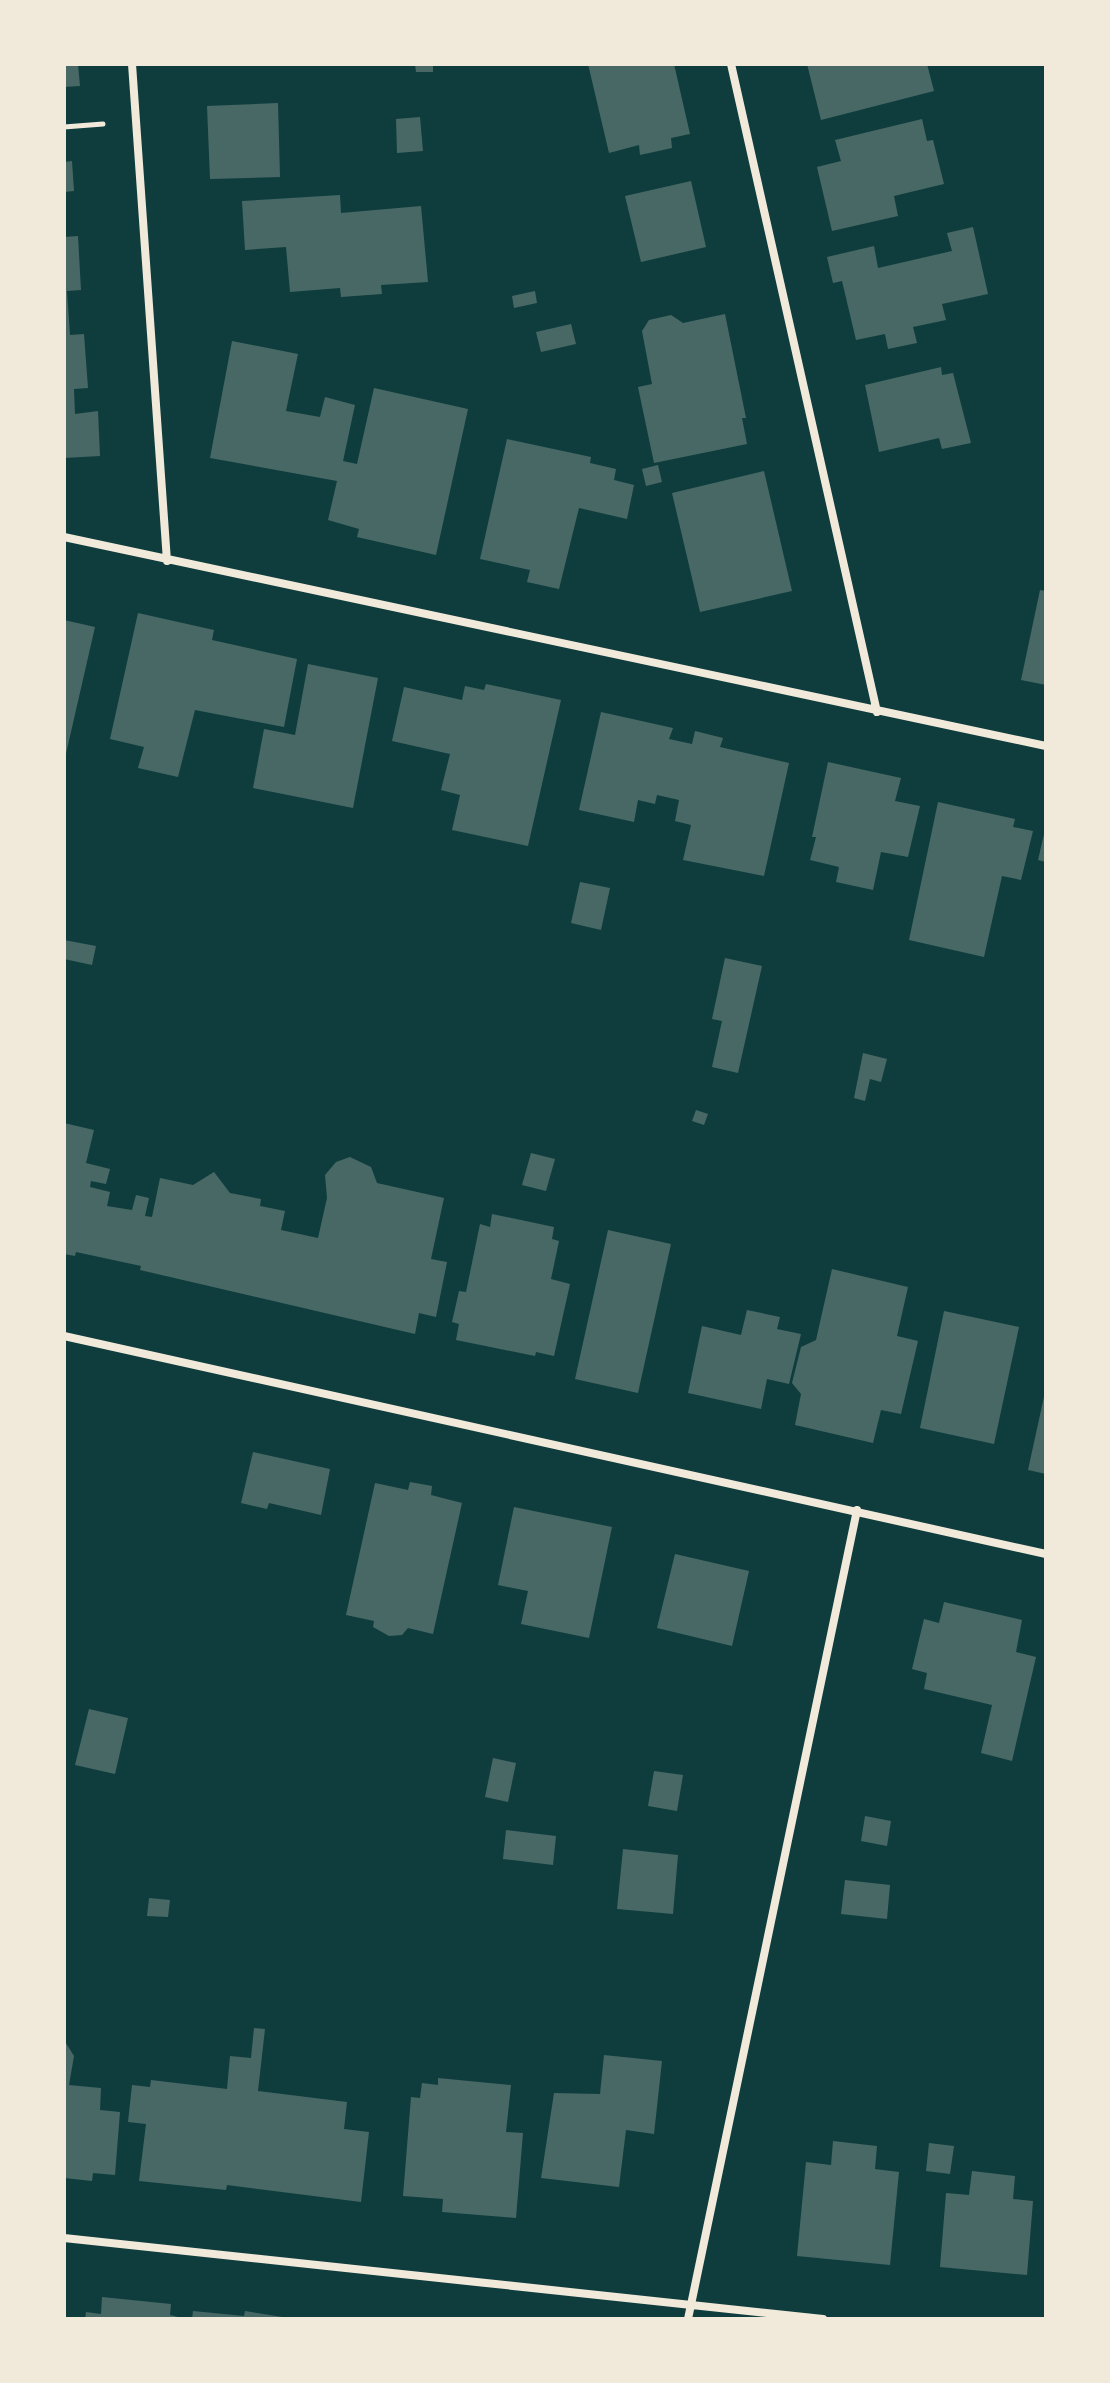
<svg xmlns="http://www.w3.org/2000/svg" width="1110" height="2383" font-family="Jost,sans-serif">
	<rect width="100%" height="100%" fill="#0f3d3e"/>
	<path fill="#486865" d="M 64,64 L 78,64 L 80,86 L 64,87 Z
		M 415,64 L 433,64 L 433,72 L 416,72 Z
		M 588,64 L 674,64 L 690,134 L 671,138 L 672,148 L 640,155 L 639,145 L 609,153 Z
		M 807,64 L 927,64 L 934,91 L 821,120 Z
		M 278,103 L 280,177 L 210,179 L 207,106 Z
		M 420,117 L 423,151 L 397,153 L 396,119 Z
		M 922,119 L 927,141 L 933,140 L 944,184 L 894,196 L 898,216 L 832,231 L 817,167 L 841,161 L 835,140 Z
		M 72,161 L 74,191 L 64,192 L 64,162 Z
		M 691,181 L 706,247 L 641,262 L 625,196 Z
		M 340,195 L 341,213 L 421,206 L 428,282 L 381,285 L 382,294 L 341,297 L 340,288 L 290,292 L 286,247 L 245,250 L 242,201 Z
		M 973,227 L 988,294 L 942,304 L 946,320 L 913,327 L 917,343 L 888,349 L 885,334 L 856,340 L 842,281 L 833,283 L 827,257 L 874,246 L 878,268 L 952,251 L 947,233 Z
		M 78,236 L 81,290 L 67,291 L 70,335 L 84,334 L 88,388 L 74,389 L 75,414 L 98,411 L 100,456 L 64,458 L 64,237 Z
		M 535,291 L 537,303 L 514,308 L 512,296 Z
		M 725,314 L 746,418 L 742,418 L 747,444 L 654,463 L 638,387 L 652,384 L 642,331 L 649,320 L 671,315 L 683,323 Z
		M 571,324 L 576,344 L 541,352 L 536,332 Z
		M 232,341 L 298,354 L 286,411 L 320,417 L 325,397 L 355,405 L 343,461 L 357,464 L 374,388 L 468,409 L 436,555 L 357,537 L 359,529 L 328,520 L 337,481 L 210,458 Z
		M 941,367 L 942,375 L 953,373 L 971,443 L 942,449 L 939,438 L 879,452 L 865,385 Z
		M 507,439 L 591,457 L 590,463 L 616,469 L 614,480 L 634,485 L 627,519 L 579,508 L 559,589 L 527,582 L 530,570 L 480,559 Z
		M 658,465 L 662,482 L 646,486 L 642,469 Z
		M 764,471 L 792,591 L 700,612 L 672,493 Z
		M 1040,590 L 1046,591 L 1046,685 L 1021,680 Z
		M 138,613 L 214,630 L 212,640 L 297,659 L 284,727 L 195,710 L 178,777 L 138,768 L 144,747 L 110,739 Z
		M 64,620 L 95,627 L 65,758 L 64,757 Z
		M 308,664 L 378,678 L 353,808 L 253,788 L 264,729 L 295,735 Z
		M 486,684 L 561,700 L 528,846 L 452,830 L 460,795 L 441,790 L 450,754 L 392,741 L 404,687 L 462,700 L 465,686 L 484,690 Z
		M 601,712 L 673,728 L 669,739 L 692,744 L 695,731 L 723,738 L 720,747 L 789,763 L 764,876 L 683,860 L 691,825 L 675,821 L 679,800 L 657,795 L 655,804 L 638,800 L 634,822 L 579,810 Z
		M 828,762 L 901,778 L 895,801 L 920,806 L 908,857 L 881,852 L 873,890 L 836,882 L 839,867 L 810,860 L 816,837 L 812,837 Z
		M 938,802 L 1015,819 L 1013,827 L 1033,831 L 1021,880 L 1002,876 L 984,957 L 909,940 Z
		M 1045,830 L 1046,830 L 1046,862 L 1038,860 Z
		M 580,882 L 610,888 L 601,930 L 571,923 Z
		M 64,940 L 96,946 L 92,965 L 64,959 Z
		M 725,958 L 762,966 L 738,1073 L 712,1067 L 722,1021 L 712,1019 Z
		M 863,1053 L 887,1059 L 881,1082 L 870,1079 L 865,1101 L 854,1098 Z
		M 696,1110 L 708,1114 L 704,1125 L 692,1121 Z
		M 64,1123 L 94,1130 L 86,1163 L 110,1169 L 106,1184 L 91,1181 L 90,1187 L 110,1192 L 107,1206 L 132,1210 L 136,1195 L 149,1198 L 145,1216 L 152,1217 L 160,1178 L 193,1185 L 214,1172 L 230,1193 L 261,1199 L 260,1206 L 285,1211 L 281,1230 L 318,1238 L 327,1198 L 325,1175 L 336,1162 L 350,1157 L 371,1167 L 377,1183 L 444,1198 L 431,1259 L 447,1262 L 436,1317 L 419,1313 L 415,1334 L 140,1270 L 141,1266 L 76,1252 L 75,1256 L 64,1254 Z
		M 531,1153 L 555,1159 L 546,1191 L 522,1185 Z
		M 492,1214 L 554,1227 L 552,1239 L 559,1241 L 551,1279 L 570,1284 L 554,1356 L 536,1352 L 535,1356 L 456,1340 L 459,1324 L 452,1322 L 459,1291 L 466,1292 L 480,1224 L 490,1227 Z
		M 608,1230 L 671,1244 L 638,1393 L 575,1379 Z
		M 832,1269 L 908,1287 L 897,1336 L 918,1341 L 901,1414 L 881,1410 L 873,1443 L 795,1425 L 801,1394 L 792,1383 L 801,1347 L 816,1340 Z
		M 747,1310 L 780,1317 L 777,1329 L 801,1334 L 789,1384 L 767,1379 L 761,1409 L 688,1393 L 702,1326 L 741,1335 Z
		M 944,1311 L 1019,1327 L 994,1444 L 920,1428 Z
		M 1045,1392 L 1046,1392 L 1046,1474 L 1028,1470 Z
		M 253,1452 L 330,1469 L 321,1515 L 269,1503 L 267,1509 L 241,1503 Z
		M 410,1482 L 432,1486 L 431,1495 L 462,1503 L 433,1634 L 408,1628 L 402,1635 L 389,1636 L 373,1627 L 374,1621 L 346,1615 L 375,1483 L 408,1490 Z
		M 514,1507 L 612,1527 L 589,1638 L 521,1624 L 528,1591 L 498,1585 Z
		M 675,1554 L 749,1571 L 732,1646 L 657,1628 Z
		M 944,1602 L 1022,1620 L 1016,1652 L 1036,1657 L 1012,1761 L 981,1753 L 992,1705 L 924,1689 L 927,1673 L 912,1669 L 924,1619 L 939,1623 Z
		M 89,1709 L 128,1718 L 115,1774 L 75,1765 Z
		M 493,1758 L 516,1763 L 508,1802 L 485,1797 Z
		M 654,1771 L 683,1775 L 677,1811 L 648,1806 Z
		M 865,1816 L 891,1821 L 887,1846 L 861,1841 Z
		M 506,1830 L 556,1836 L 553,1865 L 503,1859 Z
		M 623,1849 L 678,1855 L 673,1914 L 617,1909 Z
		M 845,1880 L 890,1885 L 887,1919 L 841,1914 Z
		M 149,1898 L 170,1900 L 168,1917 L 147,1916 Z
		M 254,2028 L 265,2029 L 258,2091 L 347,2102 L 344,2129 L 369,2132 L 361,2202 L 227,2185 L 226,2190 L 139,2181 L 146,2124 L 128,2122 L 132,2085 L 150,2087 L 151,2080 L 227,2089 L 230,2056 L 251,2058 Z
		M 64,2040 L 74,2056 L 69,2085 L 101,2088 L 100,2110 L 120,2112 L 115,2175 L 93,2173 L 92,2181 L 64,2178 Z
		M 604,2055 L 662,2061 L 654,2134 L 626,2130 L 619,2187 L 541,2178 L 554,2093 L 600,2094 Z
		M 438,2078 L 511,2085 L 506,2132 L 523,2133 L 516,2218 L 442,2212 L 443,2199 L 403,2196 L 411,2097 L 420,2098 L 422,2083 L 438,2085 Z
		M 833,2141 L 877,2146 L 875,2169 L 899,2172 L 890,2265 L 797,2256 L 806,2162 L 831,2165 Z
		M 929,2143 L 954,2146 L 950,2174 L 926,2171 Z
		M 972,2171 L 1015,2176 L 1013,2199 L 1033,2201 L 1027,2275 L 940,2267 L 946,2193 L 969,2195 Z
		M 102,2297 L 171,2304 L 170,2315 L 186,2319 L 85,2319 L 86,2312 L 101,2314 Z
		M 193,2311 L 244,2316 L 245,2311 L 295,2319 L 192,2319 Z"/>
	<g fill="none" stroke-linecap="round" stroke-linejoin="round">
		<path stroke="#f1e9da" stroke-width="5" d="M 64,127 L 103,124"/>
		<path stroke="#f1e9da" stroke-width="8" d="M 132,64 L 167,561
			M 731,64 L 877,712
			M 64,537 L 1046,746
			M 64,1336 L 1046,1554
			M 64,2238 L 823,2319
			M 688,2319 L 857,1510"/>
	</g>
	<rect width="1110" height="2383" fill="none" stroke="#f1e9da" stroke-width="132"/>
</svg>
